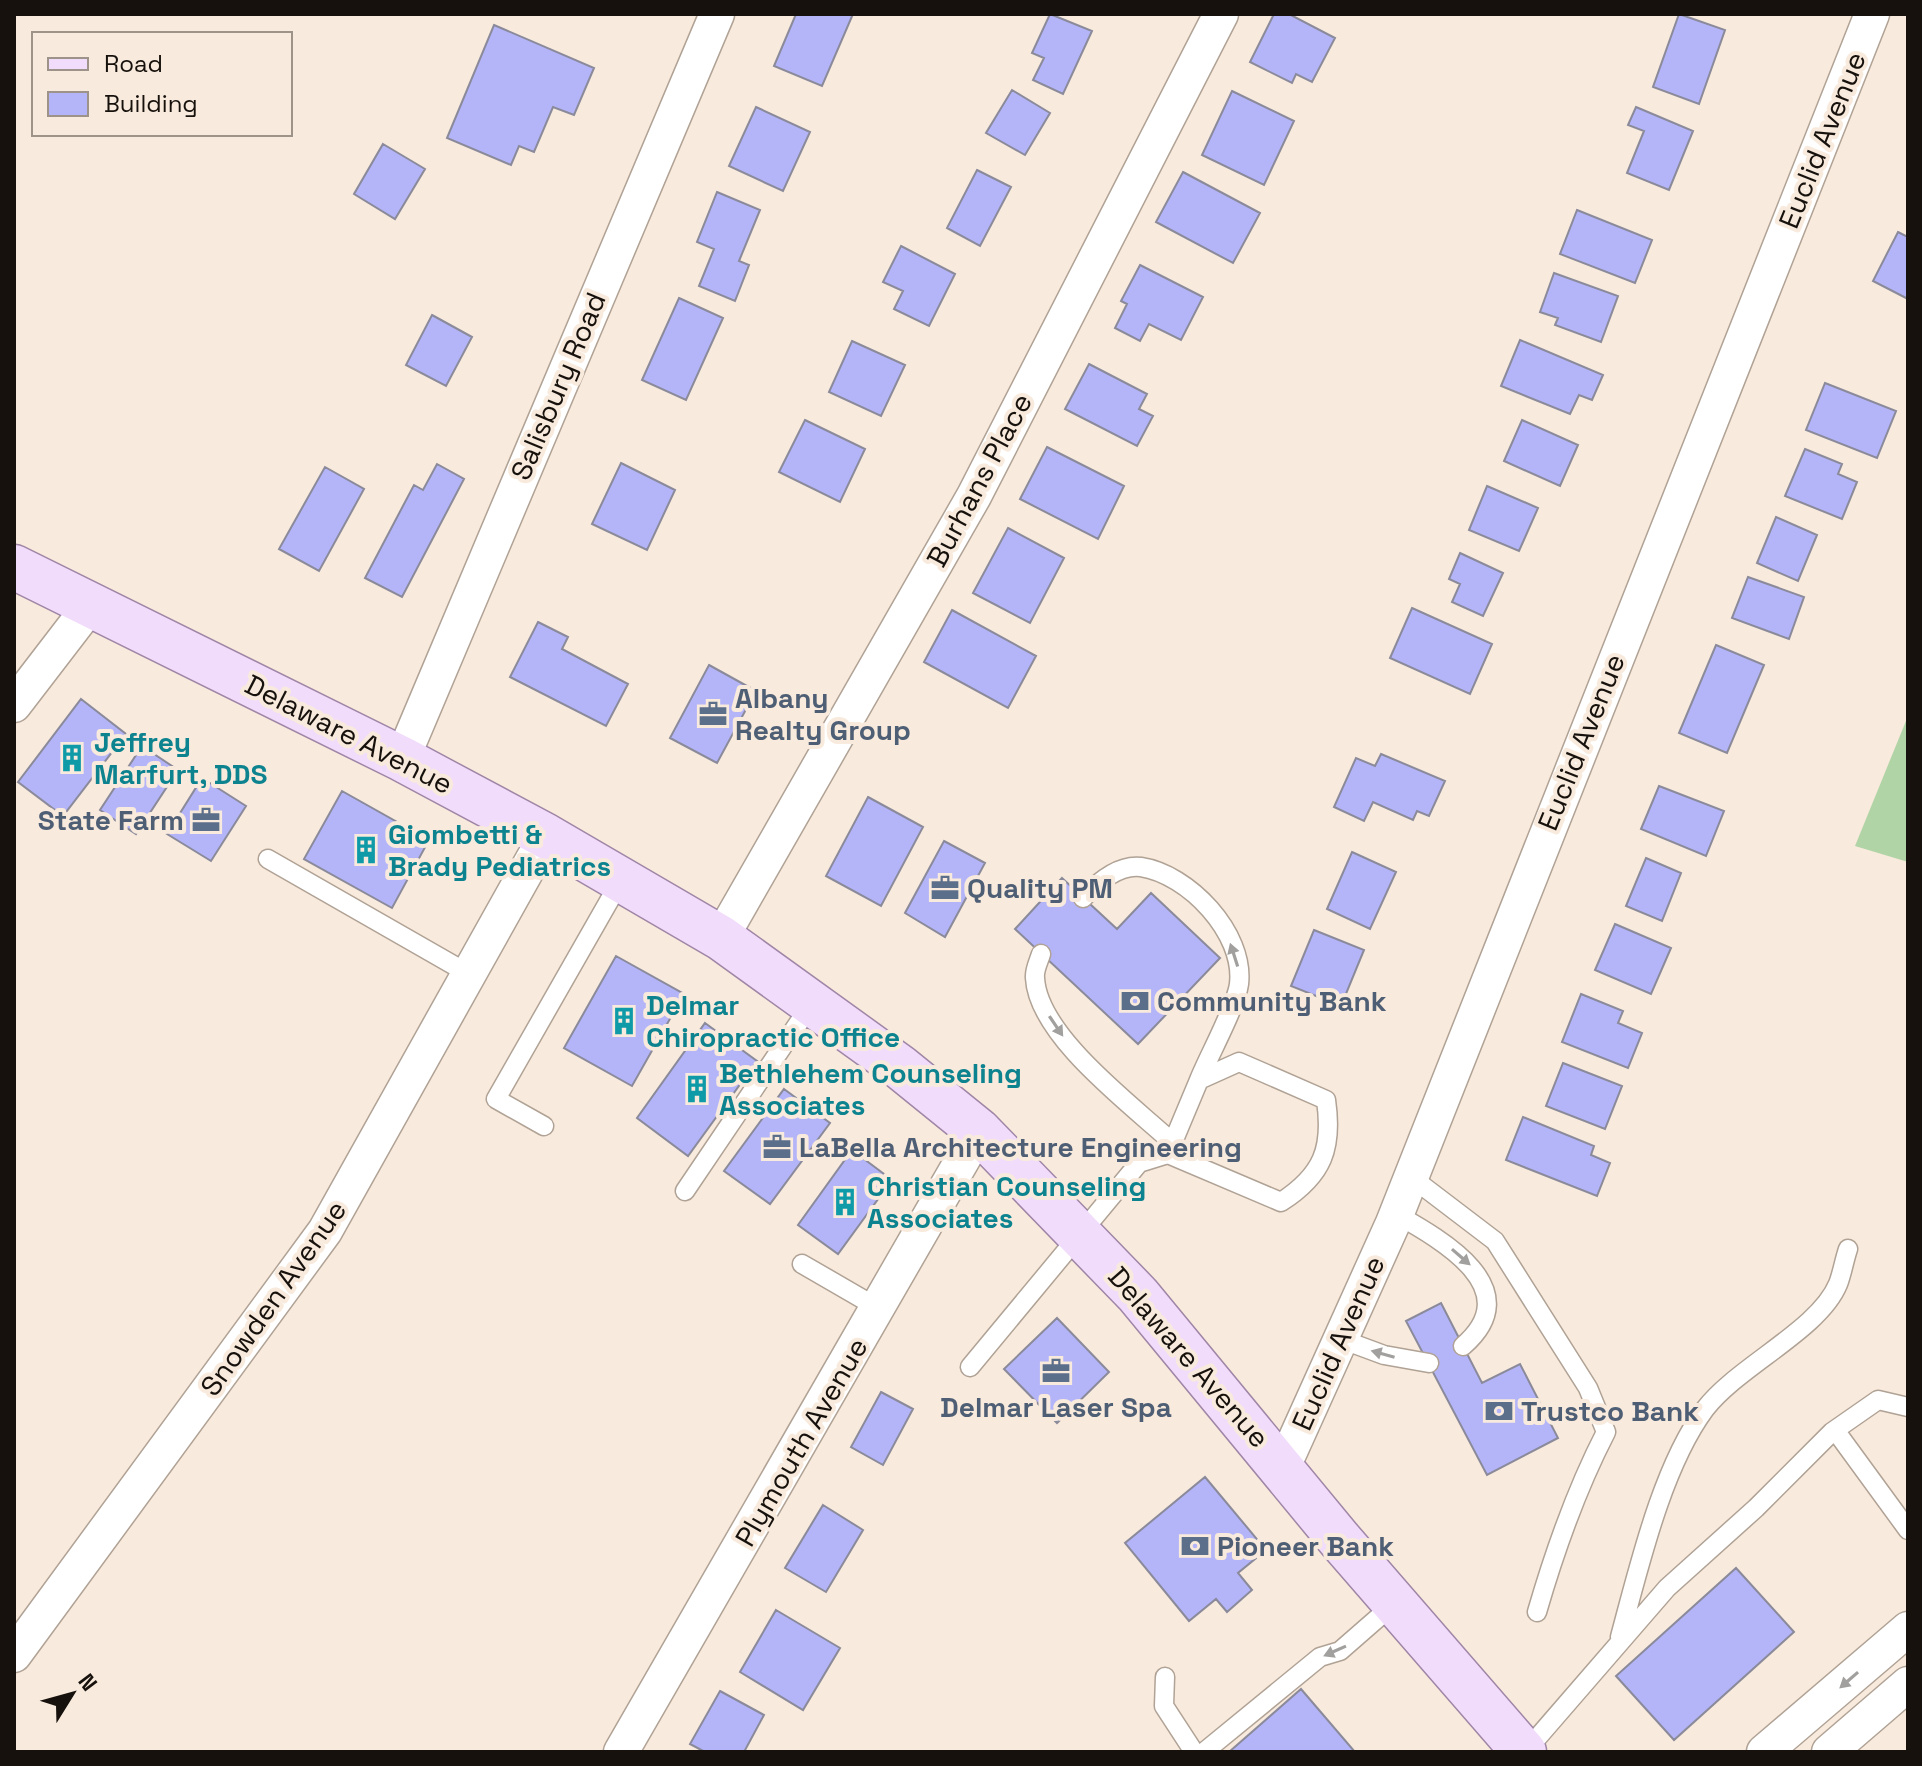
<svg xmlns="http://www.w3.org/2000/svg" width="1922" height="1766" font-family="'Space Grotesk',sans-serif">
	<rect width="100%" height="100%" fill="#f8eadc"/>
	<path fill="#b1d4a6" d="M 1908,716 L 1908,862 L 1855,846 Z"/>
	<path fill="#b4b4f9" stroke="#8a8a9a" stroke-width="2" d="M 796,14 L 853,14 L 822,86 L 774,66 Z
		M 1050,14 L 1092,31 L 1063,94 L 1033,80 L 1044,58 L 1032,53 Z
		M 1274,14 L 1289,14 L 1335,38 L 1312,82 L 1296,74 L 1292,83 L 1250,62 Z
		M 1679,14 L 1725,30 L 1699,104 L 1653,87 Z
		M 494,25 L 594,68 L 574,115 L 553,107 L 534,152 L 519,146 L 511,165 L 447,138 Z
		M 1012,90 L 1050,113 L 1025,155 L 986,133 Z
		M 1232,91 L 1294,121 L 1264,185 L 1202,155 Z
		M 756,107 L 810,132 L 783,191 L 729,166 Z
		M 1636,107 L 1693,131 L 1669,190 L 1627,173 L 1644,131 L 1628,125 Z
		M 383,144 L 425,169 L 395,219 L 354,194 Z
		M 977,170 L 1011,187 L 980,246 L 947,228 Z
		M 1183,172 L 1260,213 L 1233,263 L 1156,222 Z
		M 717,192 L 760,210 L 739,261 L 749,265 L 735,301 L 699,286 L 714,249 L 697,242 Z
		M 1577,210 L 1652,240 L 1635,283 L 1560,254 Z
		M 1898,232 L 1908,237 L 1908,299 L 1873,281 Z
		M 901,246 L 955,274 L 929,326 L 894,309 L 903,291 L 883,282 Z
		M 1140,265 L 1203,297 L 1181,340 L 1149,324 L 1140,341 L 1115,328 L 1127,304 L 1121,301 Z
		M 1554,273 L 1618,296 L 1601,342 L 1555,325 L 1558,318 L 1540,312 Z
		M 679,298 L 723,318 L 686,400 L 642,380 Z
		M 432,315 L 472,337 L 446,386 L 406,365 Z
		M 1520,340 L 1603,375 L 1592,400 L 1579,395 L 1570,414 L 1501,386 Z
		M 852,341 L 905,365 L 881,416 L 829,392 Z
		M 1089,364 L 1147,394 L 1139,409 L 1153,416 L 1137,446 L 1065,409 Z
		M 1825,383 L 1896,411 L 1877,458 L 1806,430 Z
		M 805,420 L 865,449 L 840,502 L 779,472 Z
		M 1522,420 L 1578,445 L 1560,486 L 1504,461 Z
		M 1047,447 L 1124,486 L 1098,539 L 1020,499 Z
		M 1805,449 L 1842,464 L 1838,474 L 1857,482 L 1842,519 L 1785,496 Z
		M 621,463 L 675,490 L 647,550 L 592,524 Z
		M 437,464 L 464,479 L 402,597 L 365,578 L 414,485 L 423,490 Z
		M 325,467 L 364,489 L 319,571 L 279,549 Z
		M 1487,486 L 1538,508 L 1519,551 L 1469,530 Z
		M 1776,517 L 1817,535 L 1798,581 L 1757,563 Z
		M 1008,528 L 1064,558 L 1030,623 L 973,593 Z
		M 1460,553 L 1503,573 L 1483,616 L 1452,602 L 1460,584 L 1449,579 Z
		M 1748,577 L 1804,597 L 1789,639 L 1732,618 Z
		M 1412,608 L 1492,644 L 1470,694 L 1390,658 Z
		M 952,610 L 1036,656 L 1008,708 L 924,662 Z
		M 538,622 L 568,637 L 562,649 L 628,684 L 606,726 L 510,677 Z
		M 1716,645 L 1764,665 L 1727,753 L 1679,733 Z
		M 709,665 L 756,691 L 717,763 L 670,738 Z
		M 81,699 L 126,734 L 63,816 L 18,782 Z
		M 142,746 L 178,770 L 136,834 L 100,810 Z
		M 1381,754 L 1445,781 L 1429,816 L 1417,811 L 1413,820 L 1373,802 L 1364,821 L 1334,807 L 1356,758 L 1375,766 Z
		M 202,778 L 246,806 L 211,861 L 167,834 Z
		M 1659,786 L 1724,811 L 1706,856 L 1641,829 Z
		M 342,791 L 429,840 L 392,908 L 304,859 Z
		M 868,797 L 923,827 L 881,906 L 826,876 Z
		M 944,841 L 985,863 L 945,937 L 905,913 Z
		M 1352,852 L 1396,872 L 1370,929 L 1327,909 Z
		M 1646,858 L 1681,873 L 1662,921 L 1626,906 Z
		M 1062,878 L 1117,929 L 1151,893 L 1220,958 L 1138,1044 L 1015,929 Z
		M 1615,924 L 1671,948 L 1651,994 L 1595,970 Z
		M 1314,930 L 1364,950 L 1341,1006 L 1291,986 Z
		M 616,956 L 684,994 L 632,1086 L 564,1048 Z
		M 1581,994 L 1623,1011 L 1618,1023 L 1642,1033 L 1628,1068 L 1562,1042 Z
		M 705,1023 L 757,1061 L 688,1156 L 637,1118 Z
		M 1563,1063 L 1622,1086 L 1605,1129 L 1546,1106 Z
		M 784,1089 L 830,1123 L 770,1204 L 724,1171 Z
		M 1523,1117 L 1594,1146 L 1591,1155 L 1610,1163 L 1597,1196 L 1506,1160 Z
		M 852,1150 L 892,1180 L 838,1254 L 798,1225 Z
		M 1441,1303 L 1482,1383 L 1520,1364 L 1558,1438 L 1487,1475 L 1406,1321 Z
		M 1057,1318 L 1109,1372 L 1057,1423 L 1004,1369 Z
		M 881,1392 L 913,1409 L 883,1465 L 851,1447 Z
		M 1205,1477 L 1266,1550 L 1238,1573 L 1252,1590 L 1227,1612 L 1216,1599 L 1189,1621 L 1125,1543 Z
		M 823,1505 L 863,1530 L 826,1592 L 785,1568 Z
		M 1736,1568 L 1794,1632 L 1674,1740 L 1616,1676 Z
		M 776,1610 L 840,1648 L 803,1710 L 740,1672 Z
		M 1301,1689 L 1355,1752 L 1229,1752 Z
		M 720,1691 L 764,1715 L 744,1752 L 705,1752 L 690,1744 Z"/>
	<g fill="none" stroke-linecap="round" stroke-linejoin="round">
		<defs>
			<path id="lane" d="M 268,859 L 469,974
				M 1083,898 C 1097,883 1119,864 1141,867 C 1188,874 1245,933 1239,984 C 1236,1007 1209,1055 1199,1080
				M 1041,954 C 1039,961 1034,970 1035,978 C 1038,1036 1132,1105 1173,1143
				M 544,1126 L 496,1099 L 621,880
				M 1411,1177 L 1495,1241 L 1588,1388 L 1606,1432 C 1576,1490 1555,1550 1537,1612
				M 685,1191 L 812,1003
				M 1396,1214 C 1442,1240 1529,1289 1463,1346
				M 802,1264 L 878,1308
				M 1338,1338 L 1384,1355 L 1429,1363
				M 970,1367 L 1139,1163 L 1168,1154 L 1199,1080 L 1239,1062 L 1326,1100 C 1333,1148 1323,1175 1281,1202 L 1168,1154
				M 1835,1430 L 1908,1530
				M 1620,1637 C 1639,1567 1662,1467 1705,1409 C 1738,1366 1819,1330 1838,1284 C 1842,1274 1844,1261 1848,1249
				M 1165,1677 L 1164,1706 L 1194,1752
				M 1204,1752 L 1320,1657 L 1340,1651 L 1395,1603
				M 1525,1752 L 1667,1588 L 1756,1508 L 1832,1432 L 1878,1400 L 1908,1407"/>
			<path id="street" d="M 14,705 L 90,606
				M 402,759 L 717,14
				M 721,938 L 974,496 L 1221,14
				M 1283,1467 L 1393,1223 L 1872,14
				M 14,1655 L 325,1231 L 546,836
				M 621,1752 L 979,1131
				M 1764,1752 L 1908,1629
				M 1829,1752 L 1908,1684"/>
			<path id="primary" d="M 14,567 L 402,759 L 546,836 L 721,938 L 900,1067 L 979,1131 L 1138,1295 L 1340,1540 L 1524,1752"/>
		</defs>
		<use href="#lane" stroke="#b0a295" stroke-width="21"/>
		<use href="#street" stroke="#b0a295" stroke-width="37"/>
		<use href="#primary" stroke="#9f86a6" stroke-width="47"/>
		<use href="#lane" stroke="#fff" stroke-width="18"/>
		<use href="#street" stroke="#fff" stroke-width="34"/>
		<use href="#primary" stroke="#f2dcfb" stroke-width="44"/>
	</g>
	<defs><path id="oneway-solid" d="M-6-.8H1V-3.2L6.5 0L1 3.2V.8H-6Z" transform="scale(2)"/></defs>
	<g fill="#a2a09e">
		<use href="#oneway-solid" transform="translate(1234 955) rotate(-108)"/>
		<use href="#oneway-solid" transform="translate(1056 1026) rotate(56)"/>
		<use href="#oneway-solid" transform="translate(1461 1257) rotate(41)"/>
		<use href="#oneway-solid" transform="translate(1383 1354) rotate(-164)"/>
		<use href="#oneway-solid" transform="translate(1335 1651) rotate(156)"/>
		<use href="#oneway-solid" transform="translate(1849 1680) rotate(139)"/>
	</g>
	<defs>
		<symbol id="office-bare" viewBox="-9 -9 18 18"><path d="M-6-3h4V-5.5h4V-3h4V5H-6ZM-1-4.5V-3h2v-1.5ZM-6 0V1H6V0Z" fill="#5c6f8a" stroke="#f8eadc" stroke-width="2.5" paint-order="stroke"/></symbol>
		<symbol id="building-bare" viewBox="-9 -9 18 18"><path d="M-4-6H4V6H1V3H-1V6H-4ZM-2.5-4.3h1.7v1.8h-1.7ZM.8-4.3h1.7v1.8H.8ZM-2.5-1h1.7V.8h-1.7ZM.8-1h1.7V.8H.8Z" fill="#0f9aa8" stroke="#f8eadc" stroke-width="2.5" paint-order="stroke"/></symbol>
		<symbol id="bank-bare" viewBox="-9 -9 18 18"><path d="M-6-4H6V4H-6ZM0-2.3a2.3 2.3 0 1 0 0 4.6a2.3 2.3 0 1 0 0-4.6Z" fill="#5c6f8a" stroke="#f8eadc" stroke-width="2.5" paint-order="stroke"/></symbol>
	</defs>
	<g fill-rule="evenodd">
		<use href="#office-bare" x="693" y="694" width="40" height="40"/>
		<use href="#building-bare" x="52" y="738" width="40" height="40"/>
		<use href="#office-bare" x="186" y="800" width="40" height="40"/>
		<use href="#building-bare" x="346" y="830" width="40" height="40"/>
		<use href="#office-bare" x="925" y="868" width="40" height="40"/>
		<use href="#bank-bare" x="1115" y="981" width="40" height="40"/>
		<use href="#building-bare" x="604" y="1001" width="40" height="40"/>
		<use href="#building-bare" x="677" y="1069" width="40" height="40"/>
		<use href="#office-bare" x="757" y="1127" width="40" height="40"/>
		<use href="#building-bare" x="825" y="1182" width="40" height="40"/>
		<use href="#office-bare" x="1036" y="1351" width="40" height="40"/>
		<use href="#bank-bare" x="1479" y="1391" width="40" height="40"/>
		<use href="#bank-bare" x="1175" y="1526" width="40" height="40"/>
	</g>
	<g text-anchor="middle" stroke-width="8" stroke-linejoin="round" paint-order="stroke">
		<g font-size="28" fill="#16110c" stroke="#f8eadc">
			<text transform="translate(1822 140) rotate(-68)" y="10">Euclid Avenue</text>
			<text transform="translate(558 386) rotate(-67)" y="10">Salisbury Road</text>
			<text transform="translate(979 480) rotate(-62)" y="10">Burhans Place</text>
			<text transform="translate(349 734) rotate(27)" y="10">Delaware Avenue</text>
			<text transform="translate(1581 742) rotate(-68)" y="10">Euclid Avenue</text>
			<text transform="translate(273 1298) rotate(-55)" y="10">Snowden Avenue</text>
			<text transform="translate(1338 1343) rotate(-66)" y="10">Euclid Avenue</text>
			<text transform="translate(1189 1357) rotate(49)" y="10">Delaware Avenue</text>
			<text transform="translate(801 1442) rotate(-60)" y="10">Plymouth Avenue</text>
		</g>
		<g font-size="28" font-weight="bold" fill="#4e5e75" stroke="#f8eadc" text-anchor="start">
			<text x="735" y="708">Albany<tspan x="735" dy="32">Realty Group</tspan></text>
			<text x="184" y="830" text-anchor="end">State Farm</text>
			<text x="967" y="898">Quality PM</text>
			<text x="1157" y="1011">Community Bank</text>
			<text x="799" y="1157">LaBella Architecture Engineering</text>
			<text x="1056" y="1417" text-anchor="middle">Delmar Laser Spa</text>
			<text x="1521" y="1421">Trustco Bank</text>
			<text x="1217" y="1556">Pioneer Bank</text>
		</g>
		<g font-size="28" font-weight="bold" fill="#0d838f" stroke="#f8eadc" text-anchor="start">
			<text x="94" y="752">Jeffrey<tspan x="94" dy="32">Marfurt, DDS</tspan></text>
			<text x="388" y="844">Giombetti &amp;<tspan x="388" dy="32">Brady Pediatrics</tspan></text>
			<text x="646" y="1015">Delmar<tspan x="646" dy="32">Chiropractic Office</tspan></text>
			<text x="719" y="1083">Bethlehem Counseling<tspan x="719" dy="32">Associates</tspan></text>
			<text x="867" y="1196">Christian Counseling<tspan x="867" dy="32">Associates</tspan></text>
		</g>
	</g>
	<rect width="1922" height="1766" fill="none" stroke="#16110c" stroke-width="32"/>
	<rect x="32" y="32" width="260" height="104" fill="#f8eadc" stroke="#9e9389" stroke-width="2"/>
	<rect x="48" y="58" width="40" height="12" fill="#f2dcfb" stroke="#9e9389" stroke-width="2"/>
	<text x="104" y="72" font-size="24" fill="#16110c">Road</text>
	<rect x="48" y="92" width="40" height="24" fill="#b4b4f9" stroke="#9e9389" stroke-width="2"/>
	<text x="104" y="112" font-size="24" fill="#16110c">Building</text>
	<g transform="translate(72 1694) rotate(53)" stroke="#f8eadc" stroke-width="6" paint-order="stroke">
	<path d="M0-6L14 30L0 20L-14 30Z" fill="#16110c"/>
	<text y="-12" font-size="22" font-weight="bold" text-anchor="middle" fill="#16110c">N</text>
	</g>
</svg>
